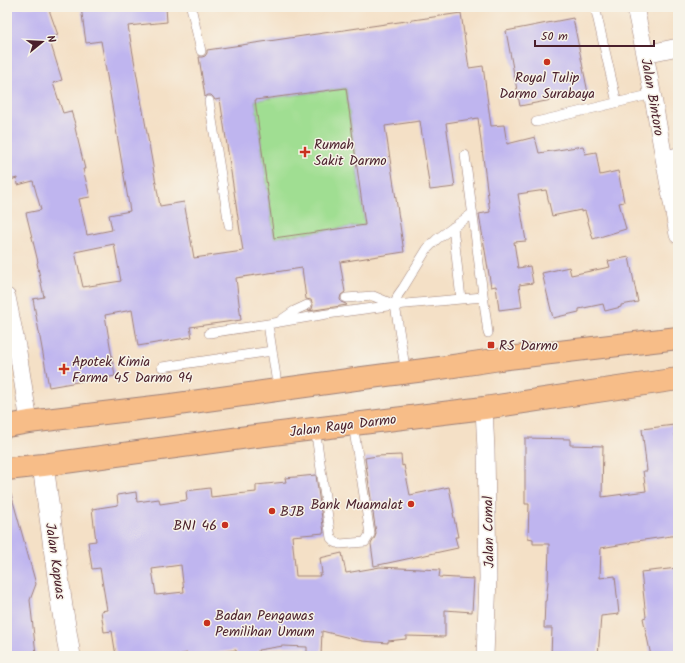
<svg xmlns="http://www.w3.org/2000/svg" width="685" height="663" font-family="Kalam,sans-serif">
	<rect width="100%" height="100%" fill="#f7f3e8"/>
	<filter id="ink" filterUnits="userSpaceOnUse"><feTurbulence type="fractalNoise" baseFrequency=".025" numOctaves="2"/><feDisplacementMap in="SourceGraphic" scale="8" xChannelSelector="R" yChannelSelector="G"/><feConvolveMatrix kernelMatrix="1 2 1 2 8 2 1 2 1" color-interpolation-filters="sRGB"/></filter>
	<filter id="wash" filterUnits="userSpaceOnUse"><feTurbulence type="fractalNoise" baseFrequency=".012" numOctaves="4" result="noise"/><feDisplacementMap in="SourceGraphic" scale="16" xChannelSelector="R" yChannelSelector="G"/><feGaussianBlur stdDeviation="0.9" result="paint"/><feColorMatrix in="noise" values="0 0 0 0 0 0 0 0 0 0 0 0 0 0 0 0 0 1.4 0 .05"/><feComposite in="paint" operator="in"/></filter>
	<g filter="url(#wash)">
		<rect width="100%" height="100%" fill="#f4e0c6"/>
		<path fill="#a0de92" stroke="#757e5e" d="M 346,88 L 365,225 L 274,238 L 255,100 Z"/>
		<g id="blocks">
			<path fill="#bfb5ef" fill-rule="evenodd" d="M 13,7 L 48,7 L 58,35 L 49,38 L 62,80 L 53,83 L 63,113 L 71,111 L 76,127 L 75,128 L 85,169 L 83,169 L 90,197 L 79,199 L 87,235 L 112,230 L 109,215 L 130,211 L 101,41 L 86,43 L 81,7 L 166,7 L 167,22 L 128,26 L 160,206 L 184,202 L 194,258 L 243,251 L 220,99 L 215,100 L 213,97 L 211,95 L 208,95 L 205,97 L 199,57 L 202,57 L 205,56 L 207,53 L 207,50 L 461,13 L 469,68 L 483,66 L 491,126 L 504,125 L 507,144 L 535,137 L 539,153 L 583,146 L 585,154 L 596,152 L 600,175 L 618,171 L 624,202 L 619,203 L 626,229 L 593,239 L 585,211 L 581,212 L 581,210 L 552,216 L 546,190 L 518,194 L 526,241 L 514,242 L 518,268 L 530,266 L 533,283 L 519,285 L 522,307 L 499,310 L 496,286 L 491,287 L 479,214 L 490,212 L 478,118 L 446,123 L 455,187 L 430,190 L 420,121 L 385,126 L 404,252 L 340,262 L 345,292 L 341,295 L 340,299 L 341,302 L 346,304 L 347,305 L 308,311 L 312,309 L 313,305 L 311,300 L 306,299 L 302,268 L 236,278 L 241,320 L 190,327 L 192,337 L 138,346 L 132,310 L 105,315 L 115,376 L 89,381 L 89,380 L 49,387 L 33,299 L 44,297 L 37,263 L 38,262 L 26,213 L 41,210 L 33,181 L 18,185 L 17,178 L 7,181 L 7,9 ZM 346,88 L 365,225 L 274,238 L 255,100 ZM 114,244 L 121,281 L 83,287 L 75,252 Z
				M 573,18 L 588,93 L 520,106 L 506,31 Z
				M 629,257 L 638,302 L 621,305 L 621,307 L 605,311 L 603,304 L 579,309 L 579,312 L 553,318 L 542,273 L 569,267 L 571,275 L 610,267 L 608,261 Z
				M 674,425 L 678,458 L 678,535 L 630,542 L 630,543 L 601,548 L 600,578 L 615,576 L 619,614 L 601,616 L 598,656 L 551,656 L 552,628 L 544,628 L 545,601 L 546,601 L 548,582 L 549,544 L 533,544 L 533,539 L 528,538 L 529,504 L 525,504 L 525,438 L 570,439 L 570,445 L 603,446 L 602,497 L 646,491 L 643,471 L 647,471 L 642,429 Z
				M 401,455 L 402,466 L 404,465 L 410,495 L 449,487 L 454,513 L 453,513 L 458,537 L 455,537 L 458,548 L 374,566 L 371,544 L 375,537 L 376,533 L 365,458 L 377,456 Z
				M 316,475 L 324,533 L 292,536 L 296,576 L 320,576 L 319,574 L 322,574 L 320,558 L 342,553 L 346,573 L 380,567 L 440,570 L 439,577 L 474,579 L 472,612 L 445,610 L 445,637 L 406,636 L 406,639 L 388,641 L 388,643 L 362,641 L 322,631 L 321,656 L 307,656 L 307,647 L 283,646 L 258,650 L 259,656 L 237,656 L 236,650 L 192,656 L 187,656 L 187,653 L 174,656 L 116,656 L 112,631 L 104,632 L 101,611 L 107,610 L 100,568 L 92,569 L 88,542 L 96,541 L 92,509 L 118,505 L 117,495 L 136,492 L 137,502 L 159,499 L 160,504 L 187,500 L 186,491 L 210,488 L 211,497 L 237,494 L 256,492 L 256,485 L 286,482 L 285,478 ZM 181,565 L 184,592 L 156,595 L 152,569 Z
				M 11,494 L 36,584 L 30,600 L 36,654 L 19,656 L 7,656 L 7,495 Z
				M 678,568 L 678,656 L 651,656 L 643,618 L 646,617 L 641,572 Z"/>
		</g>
	</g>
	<g filter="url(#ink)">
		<use href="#blocks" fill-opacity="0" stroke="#9f8078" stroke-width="1"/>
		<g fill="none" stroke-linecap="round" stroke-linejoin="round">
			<defs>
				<path id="service" d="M 191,7 L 201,51
					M 528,7 L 529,7
					M 595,7 L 617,103
					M 209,101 L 229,225
					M 536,122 L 653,94
					M 465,155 L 488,333
					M 453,227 L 461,299
					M 346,298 L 373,296 L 395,305 L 483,297
					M 395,305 L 404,361 L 405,372
					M 281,320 L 294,311 L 307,305
					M 209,333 L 268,324
					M 162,367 L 272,351
					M 276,390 L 276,377 L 268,324 L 327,314 L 395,305 L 398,295 L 403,288 L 427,249 L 437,239 L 473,213
					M 315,428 L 331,538 L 335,542 L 340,544 L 365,542 L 370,534 L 353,424"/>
				<path id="minor" d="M 635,7 L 645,54 L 678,235
					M 645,54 L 678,47
					M 664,159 L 678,156
					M 7,297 L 18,352 L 29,422
					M 484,408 L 486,450 L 488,578 L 485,656"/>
				<path id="tertiary" d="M 43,465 L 62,607 L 70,656"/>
				<path id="primary" d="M 7,426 L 29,422 L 171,405 L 355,379 L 440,368 L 500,359 L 678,338
					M 7,469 L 43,465 L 248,437 L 484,408 L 678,379"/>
			</defs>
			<use href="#service" stroke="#9f8078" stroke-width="10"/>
			<use href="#minor" stroke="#9f8078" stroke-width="18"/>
			<use href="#tertiary" stroke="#9f8078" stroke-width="22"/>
			<use href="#primary" stroke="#9f8078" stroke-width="24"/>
			<use href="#service" stroke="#fff" stroke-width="9"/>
			<use href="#minor" stroke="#fff" stroke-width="17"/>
			<use href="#tertiary" stroke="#fff" stroke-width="21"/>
			<use href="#primary" stroke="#f7bd88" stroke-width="22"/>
		</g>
	</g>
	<g fill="#c8321e" stroke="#f7f3e8" stroke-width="1.5">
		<circle cx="547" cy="62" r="4"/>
		<path d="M303 146h4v4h4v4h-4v4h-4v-4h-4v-4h4z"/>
		<rect x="487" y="341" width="8" height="8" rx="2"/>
		<path d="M62 363h4v4h4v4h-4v4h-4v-4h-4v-4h4z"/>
		<circle cx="411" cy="504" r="4"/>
		<circle cx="272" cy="511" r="4"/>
		<circle cx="225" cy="525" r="4"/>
		<circle cx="207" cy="623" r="4"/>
	</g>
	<g text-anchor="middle" stroke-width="3" stroke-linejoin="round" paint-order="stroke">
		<g font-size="14" fill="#4a1f2b" stroke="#f7f3e8" text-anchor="start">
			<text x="547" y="82" text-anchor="middle">Royal Tulip<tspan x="547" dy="16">Darmo Surabaya</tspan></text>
			<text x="314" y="149">Rumah<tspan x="314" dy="16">Sakit Darmo</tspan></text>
			<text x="499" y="350">RS Darmo</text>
			<text x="72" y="366">Apotek Kimia<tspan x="72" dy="16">Farma 45 Darmo 94</tspan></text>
			<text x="403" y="509" text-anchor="end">Bank Muamalat</text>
			<text x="280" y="516">BJB</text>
			<text x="217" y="530" text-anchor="end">BNI 46</text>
			<text x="215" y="620">Badan Pengawas<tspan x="215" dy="16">Pemilihan Umum</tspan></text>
		</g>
		<g font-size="14" fill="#4a1f2b" stroke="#f7f3e8">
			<text transform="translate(653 97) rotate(80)" y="5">Jalan Bintoro</text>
			<text transform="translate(343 425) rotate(-7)" y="5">Jalan Raya Darmo</text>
			<text transform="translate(488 532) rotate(-91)" y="5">Jalan Comal</text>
			<text transform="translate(56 561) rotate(82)" y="5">Jalan Kapuas</text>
		</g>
	</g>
	<rect width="685" height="663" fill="none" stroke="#f7f3e8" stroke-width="24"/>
	<g transform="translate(42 42) rotate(72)" stroke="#f7f3e8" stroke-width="3" paint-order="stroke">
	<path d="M0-3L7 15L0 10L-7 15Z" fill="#4a1f2b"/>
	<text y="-6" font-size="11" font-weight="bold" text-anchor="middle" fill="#4a1f2b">N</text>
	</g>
	<path d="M535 40v6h119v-6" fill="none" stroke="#4a1f2b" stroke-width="2"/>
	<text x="541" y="40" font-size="12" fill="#4a1f2b" stroke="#f7f3e8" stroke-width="3" paint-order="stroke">50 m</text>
</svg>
